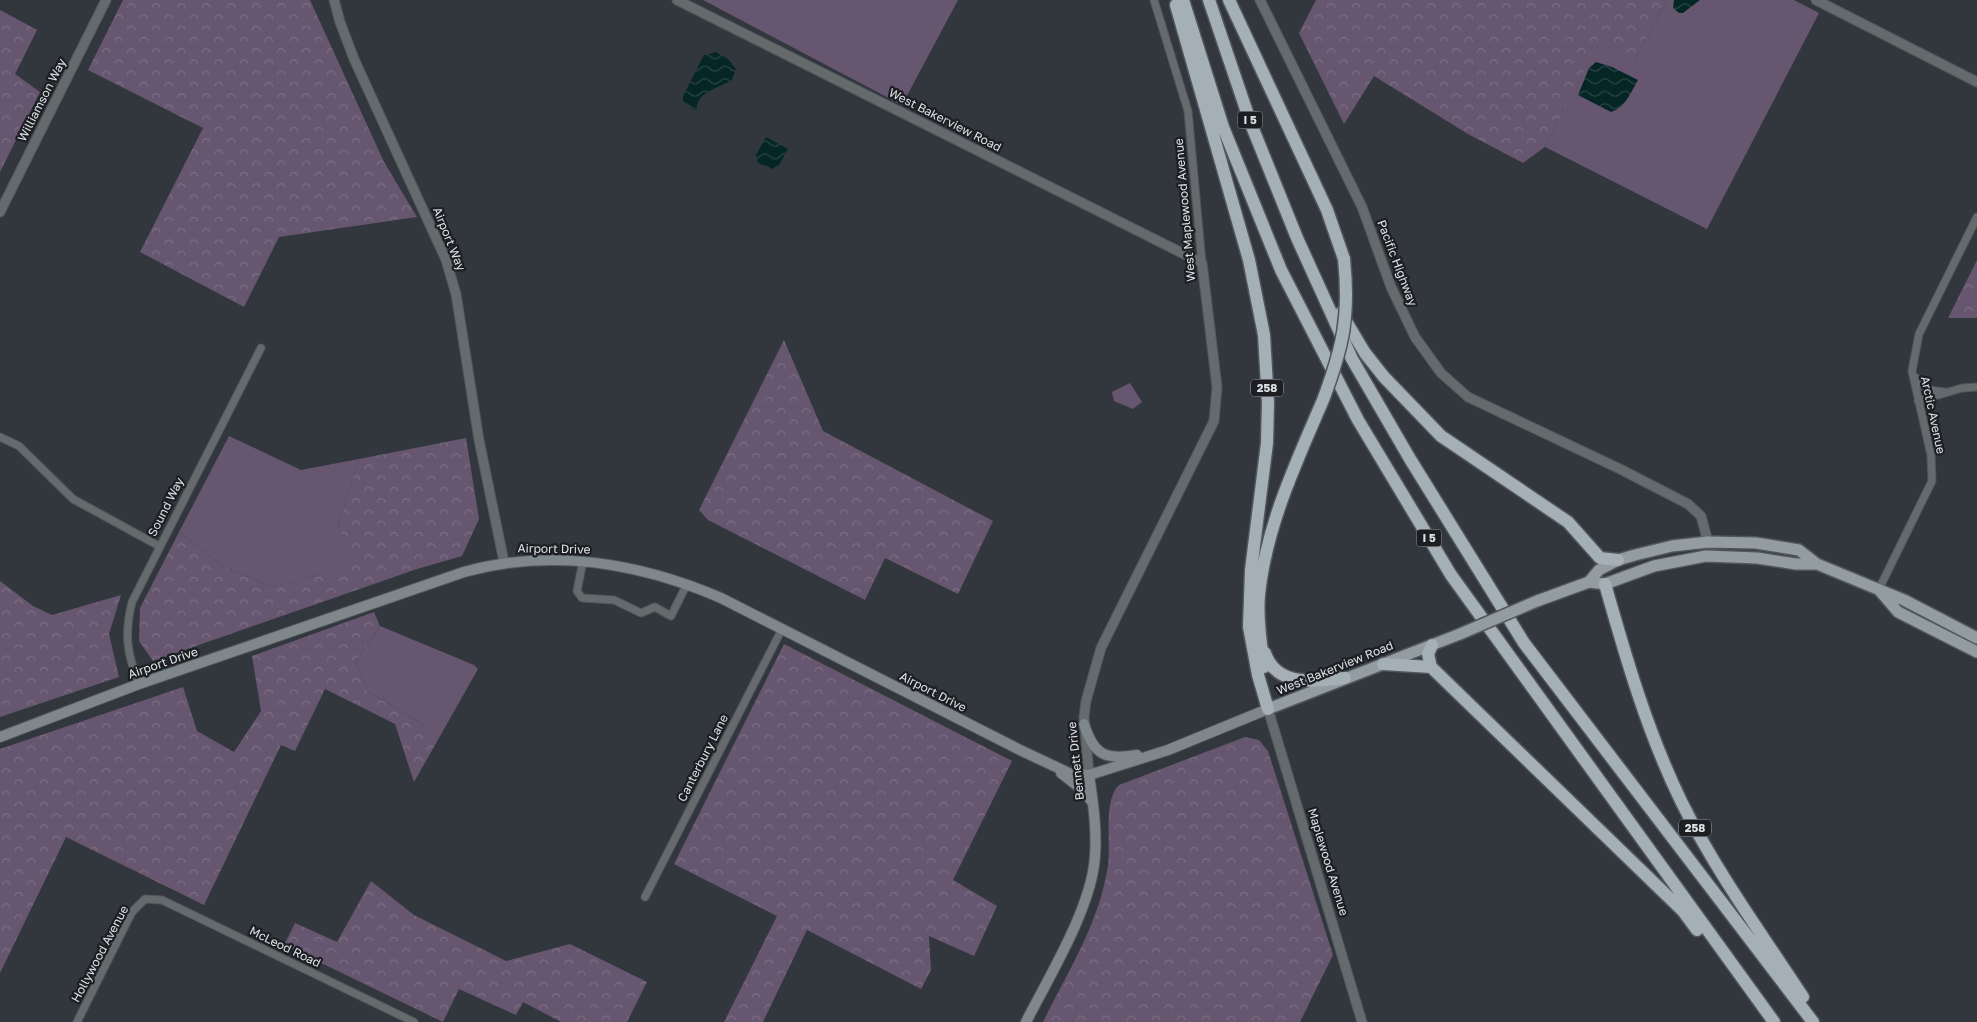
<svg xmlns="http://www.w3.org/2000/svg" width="1977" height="1022" font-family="'Golos Text',sans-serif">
	<defs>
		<pattern id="forest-crowns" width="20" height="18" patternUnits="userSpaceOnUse" patternTransform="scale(1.25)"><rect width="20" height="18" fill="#67566f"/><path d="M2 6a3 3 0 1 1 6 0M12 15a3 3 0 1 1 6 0" fill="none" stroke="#7c6e84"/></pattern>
		<pattern id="water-waves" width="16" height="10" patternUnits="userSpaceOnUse" patternTransform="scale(1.25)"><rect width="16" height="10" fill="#052625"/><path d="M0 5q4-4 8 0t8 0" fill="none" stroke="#294545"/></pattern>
	</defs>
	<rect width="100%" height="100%" fill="#32373e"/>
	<path fill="#67566f" d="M 703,0 L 958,0 L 902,105 Z
		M 1667,0 L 1794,0 L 1819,13 L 1707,229 L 1545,147 L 1598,44 L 1635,60 Z
		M 1130,383 L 1142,402 L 1133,409 L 1114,401 L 1112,392 Z
		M 229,436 L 301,470 L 359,459 L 338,526 L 356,565 L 272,587 L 223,566 L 179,532 Z
		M 380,626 L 474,665 L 478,669 L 439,738 L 418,721 L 368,692 L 356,662 Z"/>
	<path fill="url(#forest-crowns)" d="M 123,0 L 310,0 L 384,162 L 417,217 L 279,237 L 244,307 L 140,252 L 203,128 L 88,70 Z
		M 1316,0 L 1667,0 L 1635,60 L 1598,45 L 1545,147 L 1523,163 L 1468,134 L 1374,76 L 1344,124 L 1299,33 Z
		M 0,10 L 37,30 L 15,74 L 40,92 L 0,172 Z
		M 1977,260 L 1977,318 L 1948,318 Z
		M 784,340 L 823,431 L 993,521 L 958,594 L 885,558 L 865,600 L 708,520 L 699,510 Z
		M 466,438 L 479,519 L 462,556 L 417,569 L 153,661 L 139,641 L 140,608 L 179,532 L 223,566 L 272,587 L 355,565 L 338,526 L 359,459 Z
		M 0,581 L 33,606 L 52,615 L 121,595 L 109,634 L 119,677 L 0,717 Z
		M 374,612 L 380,626 L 356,662 L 368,692 L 418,721 L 439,738 L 414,782 L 395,724 L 325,689 L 295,751 L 281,745 L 204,905 L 66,837 L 0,973 L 0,749 L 183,687 L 197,731 L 234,752 L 261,711 L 252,656 Z
		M 784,644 L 1012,761 L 953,880 L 997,906 L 974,956 L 929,936 L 931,970 L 921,989 L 807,930 L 763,1022 L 724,1022 L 777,916 L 674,864 Z
		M 1245,737 L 1259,740 L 1268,751 L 1333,955 L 1300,1022 L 1043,1022 C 1068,971 1100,922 1108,865 C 1111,842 1103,800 1119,785 Z
		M 371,881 L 414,915 L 506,961 L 570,944 L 647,982 L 627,1022 L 561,1022 L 523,1002 L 516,1015 L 459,989 L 443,1022 L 284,945 L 295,923 L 337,942 Z"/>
	<path fill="url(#water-waves)" d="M 1674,0 L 1700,0 L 1683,13 L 1679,13 L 1673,8 Z
		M 716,52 L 728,59 L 736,69 L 732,80 C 720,88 695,92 697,110 L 693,110 L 683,101 L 683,96 L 704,55 Z
		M 1596,62 L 1612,67 L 1638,80 C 1631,92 1625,108 1611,112 L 1578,95 L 1589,68 Z
		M 766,137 L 788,149 L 779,165 L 772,169 L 758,163 L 756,155 Z"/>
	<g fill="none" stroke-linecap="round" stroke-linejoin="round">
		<defs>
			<path id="minor" d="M 1154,0 L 1188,111 L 1202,263
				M 1916,378 C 1922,390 1933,391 1945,392
				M 1918,401 L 1962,388 L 1977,387
				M 0,437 L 19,446 L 73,499 L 159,546
				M 583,561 L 577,591 L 582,598 L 614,600 L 641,613 L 655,607 L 671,616 L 687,584
				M 1879,589 L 1932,481 L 1931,455 L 1912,371 L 1919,334 L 1977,217
				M 139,684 C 127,654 124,634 132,602 L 261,348
				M 645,897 L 782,629
				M 77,1022 L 132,912 L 145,899 L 162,900 L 414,1022"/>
			<path id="tertiary" d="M 334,0 L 340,22 L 354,59 L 446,260 L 456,294 L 479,440 L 504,562
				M 677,0 L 1202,263 L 1217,387 L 1214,421 L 1101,648 L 1086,701 L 1084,717 L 1089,775
				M 1260,0 L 1362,207 L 1391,287 L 1415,337 L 1441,373 L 1468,397 L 1620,469 L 1688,504 L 1701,516 L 1708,542
				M 1816,0 L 1977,82
				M 0,212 L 106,0
				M 1268,709 L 1362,1022"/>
			<path id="secondary" d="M 1084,724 C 1094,756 1106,760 1137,755
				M 0,737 L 139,684 L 464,572 C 551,548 640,563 721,598 L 1020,750 L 1071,774 L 1089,775 L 1168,750 L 1268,709
				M 1061,773 L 1084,791 L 1092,802
				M 1026,1022 C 1050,975 1092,907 1095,856 C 1097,829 1093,802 1089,775"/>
			<path id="primary" d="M 1589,582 L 1599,570 L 1618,560 L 1635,555 L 1672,546 L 1708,542 L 1756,543 L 1799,550 L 1817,564 L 1904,600 L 1977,638
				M 1880,591 L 1898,612 L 1977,652
				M 1537,601 L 1589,582 L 1605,584 L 1654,566 L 1706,556 L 1757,558 L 1796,564 L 1817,564
				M 1268,709 L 1460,634"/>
			<path id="motorway" d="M 1183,0 L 1223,127 L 1281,270 L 1358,420 L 1451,575 L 1774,1022
				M 1209,0 L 1251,124 L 1297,238 L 1352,359 L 1410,459 L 1524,643 L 1813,1022
				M 1229,0 L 1327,210 L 1344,259
				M 1176,5 L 1249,260 L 1264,335 L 1268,403 L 1267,443 L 1251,570 L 1249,627 L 1258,675 L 1268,709
				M 1341,313 L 1365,353 L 1384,377 L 1441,436 L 1568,522 L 1600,558 L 1618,560
				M 1605,584 C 1626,658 1647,731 1681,801 C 1715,870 1761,933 1803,997
				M 1432,645 L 1428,654 L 1431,667 L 1683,911 L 1697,930
				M 1265,653 C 1277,688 1315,681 1345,678
				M 1383,664 L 1431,667
				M 1264,667 C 1261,644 1257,618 1259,595 C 1266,526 1296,463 1323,400"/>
		</defs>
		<use href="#minor" stroke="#51565c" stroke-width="9"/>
		<use href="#tertiary" stroke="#51565c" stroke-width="11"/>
		<use href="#secondary" stroke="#51565c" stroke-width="12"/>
		<use href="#primary" stroke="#51565c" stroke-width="14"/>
		<use href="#motorway" stroke="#51565c" stroke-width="15"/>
		<use href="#minor" stroke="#656a6c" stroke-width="7"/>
		<use href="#tertiary" stroke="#656a6c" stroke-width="9"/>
		<use href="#secondary" stroke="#7f878a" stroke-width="10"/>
		<use href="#primary" stroke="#939ca0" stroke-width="11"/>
		<use href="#motorway" stroke="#a4b0b5" stroke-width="12"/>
		<defs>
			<path id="primary-bridge" d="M 1460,634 L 1537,601"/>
			<path id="motorway-bridge" d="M 1323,400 C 1343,347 1350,316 1344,259"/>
		</defs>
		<use href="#primary-bridge" stroke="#51565c" stroke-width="14" stroke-linecap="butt"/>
		<use href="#motorway-bridge" stroke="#51565c" stroke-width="15" stroke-linecap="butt"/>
		<use href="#primary-bridge" stroke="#939ca0" stroke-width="11"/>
		<use href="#motorway-bridge" stroke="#a4b0b5" stroke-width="12"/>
	</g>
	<g text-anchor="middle" stroke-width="4.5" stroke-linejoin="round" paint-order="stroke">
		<g fill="#1c1e22" stroke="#a4a7ab" stroke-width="1">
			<rect x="1237.5" y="111.5" width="25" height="17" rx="4"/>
			<rect x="1251" y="379.5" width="32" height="17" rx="4"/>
			<rect x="1416.5" y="529.5" width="25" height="17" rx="4"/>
			<rect x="1679" y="819.5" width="32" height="17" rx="4"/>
		</g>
		<g font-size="11" font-weight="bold" fill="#dee2e6">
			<text x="1250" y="124">I 5</text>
			<text x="1267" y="392">258</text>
			<text x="1429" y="542">I 5</text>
			<text x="1695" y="832">258</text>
		</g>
		<g font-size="12" fill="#dee2e6" stroke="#1c1e22">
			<text transform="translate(42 100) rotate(-63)" y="4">Williamson Way</text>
			<text transform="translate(945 120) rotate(27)" y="4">West Bakerview Road</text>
			<text transform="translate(1185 210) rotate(-95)" y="4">West Maplewood Avenue</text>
			<text transform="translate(449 239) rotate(68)" y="4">Airport Way</text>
			<text transform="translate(1397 263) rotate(69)" y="4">Pacific Highway</text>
			<text transform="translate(1933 415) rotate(78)" y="4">Arctic Avenue</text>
			<text transform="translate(166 507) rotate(-63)" y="4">Sound Way</text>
			<text transform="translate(554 549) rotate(1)" y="4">Airport Drive</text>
			<text transform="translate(163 663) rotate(-19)" y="4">Airport Drive</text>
			<text transform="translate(1335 668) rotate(-22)" y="4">West Bakerview Road</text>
			<text transform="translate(933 692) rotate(27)" y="4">Airport Drive</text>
			<text transform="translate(703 758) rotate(-63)" y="4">Canterbury Lane</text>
			<text transform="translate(1076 761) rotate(-96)" y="4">Bennett Drive</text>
			<text transform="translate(1328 862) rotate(73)" y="4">Maplewood Avenue</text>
			<text transform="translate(285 947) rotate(26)" y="4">McLeod Road</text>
			<text transform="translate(100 954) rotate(-62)" y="4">Hollywood Avenue</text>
		</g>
	</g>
</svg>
